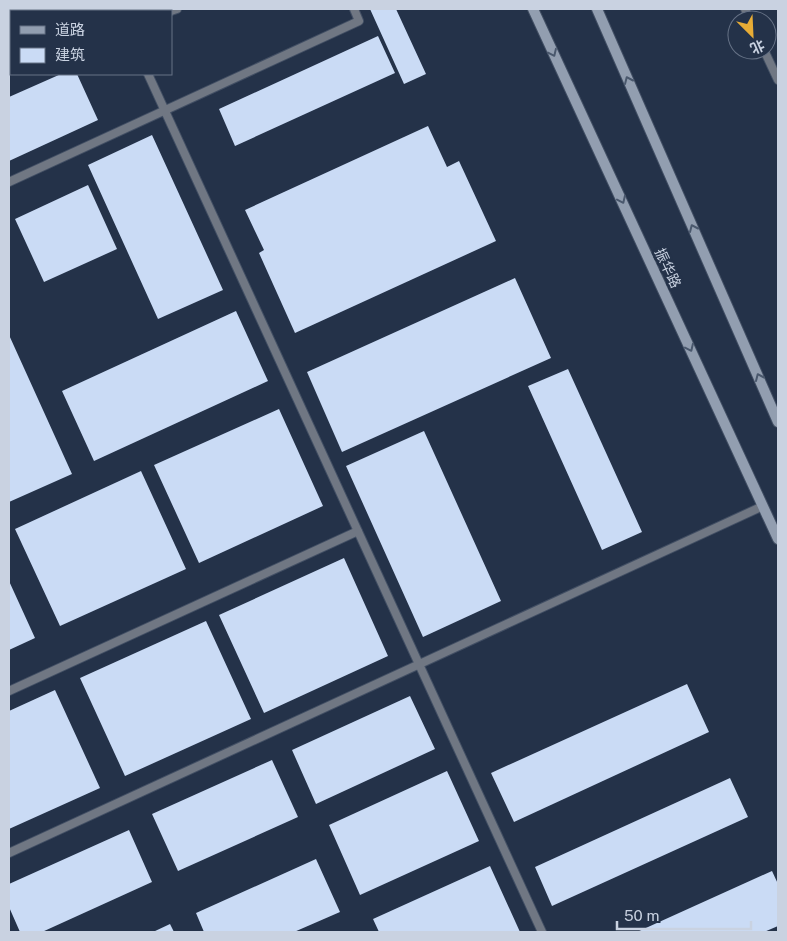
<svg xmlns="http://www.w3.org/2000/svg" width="787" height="941" font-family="'Public Sans','Noto Sans SC',sans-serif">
	<rect width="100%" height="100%" fill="#243249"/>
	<path fill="#cadbf5" d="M 370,9 L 396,9 L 426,74 L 404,84 Z
		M 378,36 L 395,73 L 235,146 L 219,109 Z
		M 61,74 L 77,74 L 98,120 L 9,161 L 9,97 Z
		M 428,126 L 447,167 L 459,161 L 496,241 L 295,333 L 259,253 L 264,250 L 245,210 Z
		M 152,135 L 223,290 L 158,319 L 88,165 Z
		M 88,185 L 117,249 L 44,282 L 15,219 Z
		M 515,278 L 551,358 L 342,452 L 307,372 Z
		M 236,311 L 268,381 L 94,461 L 62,391 Z
		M 9,335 L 72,474 L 9,502 Z
		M 568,369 L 642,532 L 602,550 L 528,386 Z
		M 279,409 L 323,506 L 199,563 L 154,465 Z
		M 424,431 L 501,601 L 423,637 L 346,466 Z
		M 141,471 L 186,569 L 60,626 L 15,529 Z
		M 344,558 L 388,656 L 264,713 L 219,615 Z
		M 9,581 L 35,638 L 9,650 Z
		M 206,621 L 251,719 L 125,776 L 80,678 Z
		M 687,684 L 709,732 L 514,822 L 491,773 Z
		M 55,690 L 100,788 L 9,829 L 9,711 Z
		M 410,696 L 435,749 L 316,804 L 292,750 Z
		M 272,760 L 298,817 L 178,871 L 152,814 Z
		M 447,771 L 479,841 L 360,895 L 329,825 Z
		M 730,778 L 748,817 L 552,906 L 535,867 Z
		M 129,830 L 152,882 L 42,932 L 20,932 L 9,907 L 9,884 Z
		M 316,859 L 340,912 L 294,932 L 204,932 L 196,913 Z
		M 490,866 L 520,932 L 379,932 L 373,919 Z
		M 772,871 L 778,884 L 778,926 L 764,932 L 637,932 Z
		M 170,924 L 174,932 L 153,932 Z"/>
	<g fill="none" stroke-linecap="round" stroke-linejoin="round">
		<defs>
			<path id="service" d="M 118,9 L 119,11
				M 745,9 L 750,20
				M 171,11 L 177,9
				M 764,50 L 778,80
				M 148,74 L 542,932
				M 9,182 L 359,21 L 354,9
				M 9,691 L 358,531
				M 9,853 L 763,506"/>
			<path id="secondary" d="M 533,9 L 778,539
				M 597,9 L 778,422"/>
		</defs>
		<use href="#service" stroke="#424f64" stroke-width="10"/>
		<use href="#secondary" stroke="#424f64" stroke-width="12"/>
		<use href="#service" stroke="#707783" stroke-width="8"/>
		<use href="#secondary" stroke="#929eb0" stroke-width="10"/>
	</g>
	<defs><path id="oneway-chevron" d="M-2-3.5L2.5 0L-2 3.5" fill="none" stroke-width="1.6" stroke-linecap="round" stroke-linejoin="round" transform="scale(1.25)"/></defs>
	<g stroke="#4a586d">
		<use href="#oneway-chevron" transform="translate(553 53) rotate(65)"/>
		<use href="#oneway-chevron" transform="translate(628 80) rotate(-114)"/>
		<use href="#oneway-chevron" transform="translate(622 200) rotate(65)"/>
		<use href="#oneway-chevron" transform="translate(693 228) rotate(-114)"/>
		<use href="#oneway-chevron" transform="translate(690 348) rotate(65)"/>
		<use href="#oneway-chevron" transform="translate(759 377) rotate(-114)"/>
	</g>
	<g text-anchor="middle" stroke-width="5" stroke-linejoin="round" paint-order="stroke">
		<g font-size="14" fill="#c9d2e1" stroke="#243249">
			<text transform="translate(668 268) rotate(65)" y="5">振华路</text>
		</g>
	</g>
	<rect width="787" height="941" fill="none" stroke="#c9d2e1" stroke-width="20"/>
	<rect x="10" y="10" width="162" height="65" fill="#243249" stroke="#667286"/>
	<rect x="20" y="26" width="25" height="8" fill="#929eb0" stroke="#667286"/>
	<text x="55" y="35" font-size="15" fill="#c9d2e1">道路</text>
	<rect x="20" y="48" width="25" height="15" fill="#cadbf5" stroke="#667286"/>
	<text x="55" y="60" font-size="15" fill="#c9d2e1">建筑</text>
	<g transform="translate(752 35) rotate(156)"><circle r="24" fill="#243249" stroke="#667286"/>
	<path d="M0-4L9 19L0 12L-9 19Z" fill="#e7ac36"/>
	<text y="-8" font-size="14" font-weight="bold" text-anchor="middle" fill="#c9d2e1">北</text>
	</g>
	<path d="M617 921v8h134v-8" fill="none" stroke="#c9d2e1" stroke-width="2.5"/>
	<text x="624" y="921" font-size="15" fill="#c9d2e1" stroke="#243249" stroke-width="4" paint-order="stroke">50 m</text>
</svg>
